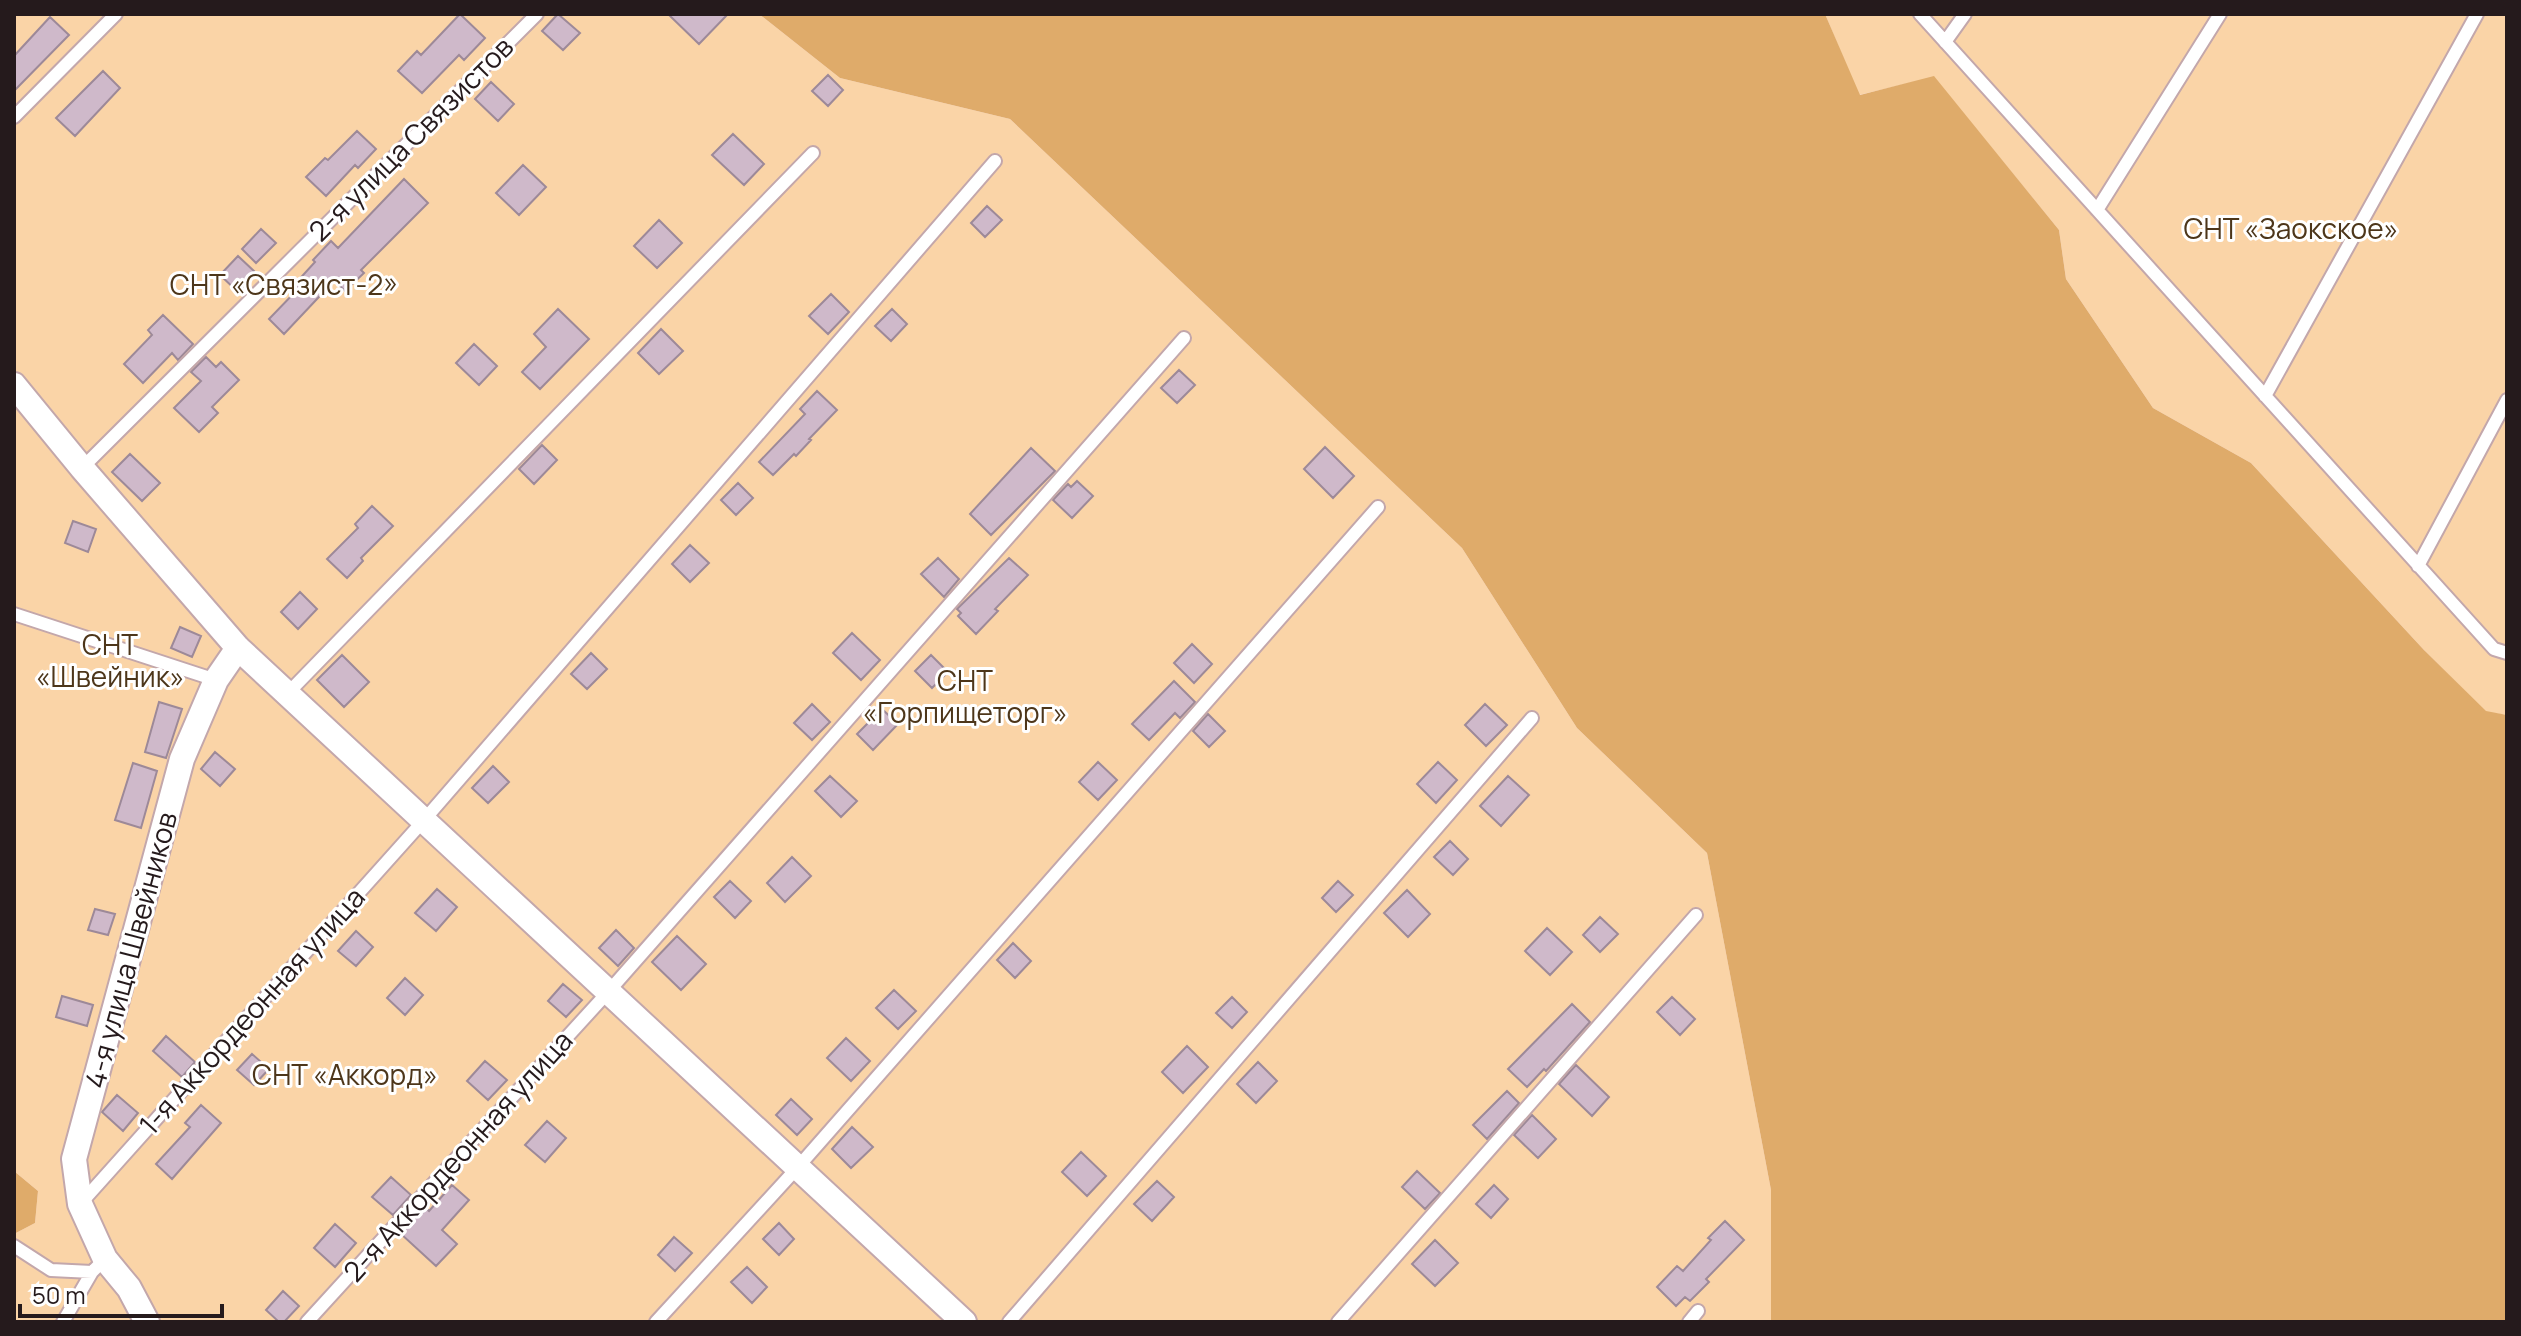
<svg xmlns="http://www.w3.org/2000/svg" width="2521" height="1336" font-family="Manrope,sans-serif">
	<rect width="100%" height="100%" fill="#feecef"/>
	<path fill="#fad4a7" d="M 14,14 L 759,14 L 840,78 L 1010,119 L 1462,548 L 1577,728 L 1707,853 L 1771,1190 L 1771,1322 L 14,1322 L 14,1234 L 35,1223 L 38,1191 L 14,1171 Z
		M 1825,14 L 2507,14 L 2507,715 L 2486,712 L 2424,650 L 2251,463 L 2153,408 L 2066,279 L 2059,230 L 1934,77 L 1859,95 Z"/>
	<path fill="#dfab6a" d="M 759,14 L 1825,14 L 1860,95 L 1934,76 L 2059,230 L 2066,279 L 2153,408 L 2251,463 L 2424,650 L 2486,711 L 2507,715 L 2507,1322 L 1771,1322 L 1771,1190 L 1707,853 L 1577,728 L 1462,548 L 1010,119 L 840,78 Z
		M 14,1171 L 38,1191 L 35,1223 L 14,1234 Z"/>
	<path fill="#cfb9ca" stroke="#9d8998" stroke-width="2" d="M 460,14 L 485,38 L 464,60 L 459,55 L 422,93 L 398,71 L 417,51 L 421,55 Z
		M 558,14 L 580,33 L 563,50 L 542,31 Z
		M 668,14 L 728,14 L 699,44 Z
		M 50,17 L 69,35 L 14,91 L 14,56 Z
		M 103,71 L 120,88 L 75,136 L 56,118 Z
		M 828,75 L 843,90 L 828,106 L 812,91 Z
		M 491,82 L 514,104 L 498,121 L 475,99 Z
		M 357,131 L 376,149 L 358,168 L 355,165 L 326,196 L 306,177 L 325,158 L 328,160 Z
		M 733,134 L 764,164 L 744,185 L 712,155 Z
		M 523,165 L 546,187 L 519,215 L 496,193 Z
		M 404,179 L 428,203 L 361,270 L 364,273 L 345,291 L 334,281 L 284,334 L 269,319 L 298,289 L 294,285 L 315,262 L 313,260 L 331,241 L 338,248 Z
		M 987,206 L 1002,220 L 985,237 L 971,223 Z
		M 659,220 L 682,243 L 657,268 L 634,246 Z
		M 261,229 L 276,243 L 256,263 L 242,249 Z
		M 238,256 L 256,273 L 238,292 L 220,275 Z
		M 831,294 L 849,312 L 828,334 L 809,316 Z
		M 558,309 L 589,339 L 540,389 L 522,372 L 546,347 L 534,334 Z
		M 892,309 L 907,324 L 891,341 L 875,326 Z
		M 163,315 L 193,344 L 178,360 L 172,353 L 143,383 L 124,364 L 152,335 L 148,330 Z
		M 661,329 L 683,351 L 659,374 L 638,353 Z
		M 474,344 L 497,366 L 479,385 L 456,363 Z
		M 206,357 L 216,367 L 221,362 L 239,380 L 212,407 L 218,413 L 199,432 L 174,408 L 201,381 L 191,372 Z
		M 1179,370 L 1195,385 L 1177,403 L 1161,388 Z
		M 817,391 L 837,410 L 809,439 L 811,440 L 796,456 L 794,454 L 773,475 L 759,462 L 805,414 L 800,409 Z
		M 542,445 L 557,460 L 534,484 L 519,469 Z
		M 1325,447 L 1354,476 L 1333,498 L 1304,469 Z
		M 1031,448 L 1055,471 L 991,535 L 970,514 Z
		M 130,454 L 160,483 L 142,501 L 112,472 Z
		M 1077,481 L 1093,496 L 1072,518 L 1053,500 L 1068,484 L 1071,487 Z
		M 738,483 L 753,498 L 736,515 L 721,500 Z
		M 372,506 L 393,526 L 361,558 L 363,561 L 347,578 L 327,559 L 358,528 L 355,524 Z
		M 73,521 L 96,529 L 88,552 L 65,543 Z
		M 690,545 L 709,563 L 690,582 L 672,564 Z
		M 938,558 L 959,579 L 944,597 L 921,574 Z
		M 1009,558 L 1028,575 L 995,609 L 998,611 L 976,634 L 958,616 L 961,613 L 957,609 Z
		M 300,592 L 317,609 L 298,629 L 281,612 Z
		M 180,627 L 201,636 L 192,657 L 171,648 Z
		M 852,633 L 880,660 L 861,680 L 833,653 Z
		M 1192,644 L 1212,664 L 1194,683 L 1174,663 Z
		M 591,653 L 607,669 L 587,689 L 571,674 Z
		M 342,655 L 369,682 L 344,707 L 317,680 Z
		M 931,655 L 948,672 L 932,688 L 915,671 Z
		M 1174,681 L 1195,702 L 1180,718 L 1175,713 L 1149,740 L 1132,724 Z
		M 159,702 L 182,709 L 166,758 L 145,752 Z
		M 812,704 L 830,722 L 812,740 L 794,723 Z
		M 1485,704 L 1507,725 L 1486,746 L 1465,725 Z
		M 882,709 L 898,724 L 873,750 L 857,734 Z
		M 1208,714 L 1225,731 L 1209,747 L 1193,731 Z
		M 215,752 L 235,769 L 220,786 L 201,769 Z
		M 1098,762 L 1117,780 L 1098,800 L 1079,782 Z
		M 1438,762 L 1457,780 L 1436,803 L 1417,784 Z
		M 133,763 L 157,771 L 141,828 L 115,820 Z
		M 493,766 L 509,782 L 488,803 L 472,788 Z
		M 830,776 L 857,801 L 841,817 L 815,791 Z
		M 1508,776 L 1529,795 L 1501,826 L 1480,806 Z
		M 1450,841 L 1468,859 L 1453,875 L 1434,857 Z
		M 792,857 L 811,876 L 785,902 L 767,883 Z
		M 730,881 L 751,901 L 735,918 L 714,897 Z
		M 1338,881 L 1353,895 L 1336,912 L 1322,898 Z
		M 437,889 L 457,907 L 436,931 L 415,913 Z
		M 1407,890 L 1430,914 L 1408,937 L 1384,913 Z
		M 95,909 L 115,914 L 108,935 L 88,930 Z
		M 1600,917 L 1618,934 L 1600,952 L 1583,935 Z
		M 1547,928 L 1572,952 L 1550,975 L 1525,951 Z
		M 616,930 L 634,948 L 618,966 L 599,948 Z
		M 356,931 L 373,947 L 356,966 L 338,951 Z
		M 677,936 L 706,964 L 681,990 L 652,962 Z
		M 1013,943 L 1031,961 L 1015,978 L 997,960 Z
		M 405,978 L 423,995 L 405,1015 L 387,998 Z
		M 563,984 L 582,1000 L 566,1017 L 548,1001 Z
		M 894,990 L 916,1011 L 898,1029 L 876,1008 Z
		M 62,996 L 93,1005 L 87,1026 L 56,1017 Z
		M 1232,997 L 1247,1012 L 1232,1028 L 1216,1013 Z
		M 1672,997 L 1695,1019 L 1680,1035 L 1657,1012 Z
		M 1572,1004 L 1590,1022 L 1546,1071 L 1544,1069 L 1527,1087 L 1508,1069 Z
		M 166,1036 L 195,1062 L 182,1077 L 153,1051 Z
		M 846,1038 L 870,1061 L 851,1081 L 827,1058 Z
		M 1187,1046 L 1208,1067 L 1183,1093 L 1162,1072 Z
		M 252,1054 L 269,1069 L 254,1085 L 237,1070 Z
		M 485,1061 L 507,1080 L 488,1100 L 467,1081 Z
		M 1258,1062 L 1277,1081 L 1256,1103 L 1237,1084 Z
		M 1576,1065 L 1609,1097 L 1592,1116 L 1559,1084 Z
		M 1507,1091 L 1519,1103 L 1487,1139 L 1473,1125 Z
		M 117,1095 L 138,1113 L 123,1131 L 102,1112 Z
		M 791,1099 L 812,1119 L 797,1135 L 776,1115 Z
		M 201,1105 L 221,1123 L 172,1179 L 156,1164 L 190,1127 L 185,1123 Z
		M 1532,1115 L 1556,1139 L 1538,1158 L 1514,1135 Z
		M 547,1121 L 566,1138 L 545,1162 L 525,1145 Z
		M 852,1127 L 873,1147 L 851,1168 L 832,1149 Z
		M 1081,1152 L 1106,1176 L 1087,1196 L 1062,1172 Z
		M 1417,1171 L 1440,1193 L 1425,1209 L 1402,1187 Z
		M 391,1177 L 411,1195 L 393,1215 L 372,1197 Z
		M 1157,1181 L 1174,1197 L 1152,1221 L 1134,1204 Z
		M 452,1185 L 469,1200 L 442,1230 L 457,1244 L 436,1266 L 401,1234 L 424,1207 L 429,1211 Z
		M 1494,1185 L 1508,1199 L 1491,1218 L 1476,1204 Z
		M 1725,1221 L 1744,1240 L 1706,1279 L 1709,1282 L 1690,1301 L 1685,1297 L 1676,1306 L 1657,1287 L 1677,1266 L 1683,1271 L 1711,1240 L 1708,1238 Z
		M 779,1223 L 794,1239 L 779,1255 L 763,1239 Z
		M 335,1224 L 356,1243 L 335,1267 L 314,1248 Z
		M 674,1237 L 692,1253 L 675,1271 L 658,1255 Z
		M 1435,1240 L 1458,1263 L 1435,1286 L 1412,1264 Z
		M 747,1267 L 767,1287 L 752,1303 L 731,1282 Z
		M 283,1291 L 299,1306 L 284,1322 L 279,1322 L 266,1310 Z"/>
	<g fill="none" stroke-linecap="round" stroke-linejoin="round">
		<defs>
			<path id="lane" d="M 1920,14 L 2494,649 L 2507,653
				M 1945,42 L 1965,14
				M 14,117 L 116,14
				M 2097,210 L 2220,14
				M 2265,396 L 2477,14
				M 82,468 L 537,14
				M 2418,566 L 2507,400
				M 14,614 L 216,680
				M 289,692 L 813,153
				M 82,1202 L 425,819 L 995,161
				M 14,1246 L 51,1270 L 92,1272 L 105,1259
				M 63,1322 L 92,1272
				M 307,1322 L 609,991 L 1184,338
				M 656,1322 L 798,1167 L 1378,507
				M 1009,1322 L 1532,718
				M 1338,1322 L 1696,915
				M 1689,1322 L 1698,1311"/>
			<path id="street" d="M 14,385 L 82,468 L 238,648 L 964,1322
				M 147,1322 L 129,1288 L 105,1259 L 80,1204 L 74,1159 L 182,759 L 216,680 L 238,648"/>
		</defs>
		<use href="#lane" stroke="#c3a7ab" stroke-width="16"/>
		<use href="#street" stroke="#c3a7ab" stroke-width="28"/>
		<use href="#lane" stroke="#fff" stroke-width="12"/>
		<use href="#street" stroke="#fff" stroke-width="24"/>
	</g>
	<g text-anchor="middle" stroke-width="6" stroke-linejoin="round" paint-order="stroke">
		<g font-size="28" fill="#251a1c" stroke="#fff">
			<text transform="translate(411 139) rotate(-45)" y="10">2-я улица Связистов</text>
			<text transform="translate(131 950) rotate(-75)" y="10">4-я улица Швейников</text>
			<text transform="translate(252 1011) rotate(-48)" y="10">1-я Аккордеонная улица</text>
			<text transform="translate(458 1156) rotate(-48)" y="10">2-я Аккордеонная улица</text>
		</g>
		<g font-size="28" fill="#4d361a" stroke="#fff">
			<text x="2291" y="239">СНТ «Заокское»</text>
			<text x="284" y="295">СНТ «Связист-2»</text>
			<text x="110" y="655">СНТ<tspan x="110" dy="32">«Швейник»</tspan></text>
			<text x="965" y="691">СНТ<tspan x="965" dy="32">«Горпищеторг»</tspan></text>
			<text x="345" y="1085">СНТ «Аккорд»</text>
		</g>
	</g>
	<rect width="2521" height="1336" fill="none" stroke="#251a1c" stroke-width="32"/>
	<path d="M20 1304v12h202v-12" fill="none" stroke="#251a1c" stroke-width="4"/>
	<text x="32" y="1304" font-size="24" fill="#251a1c" stroke="#ffffff" stroke-width="6" paint-order="stroke">50 m</text>
</svg>
